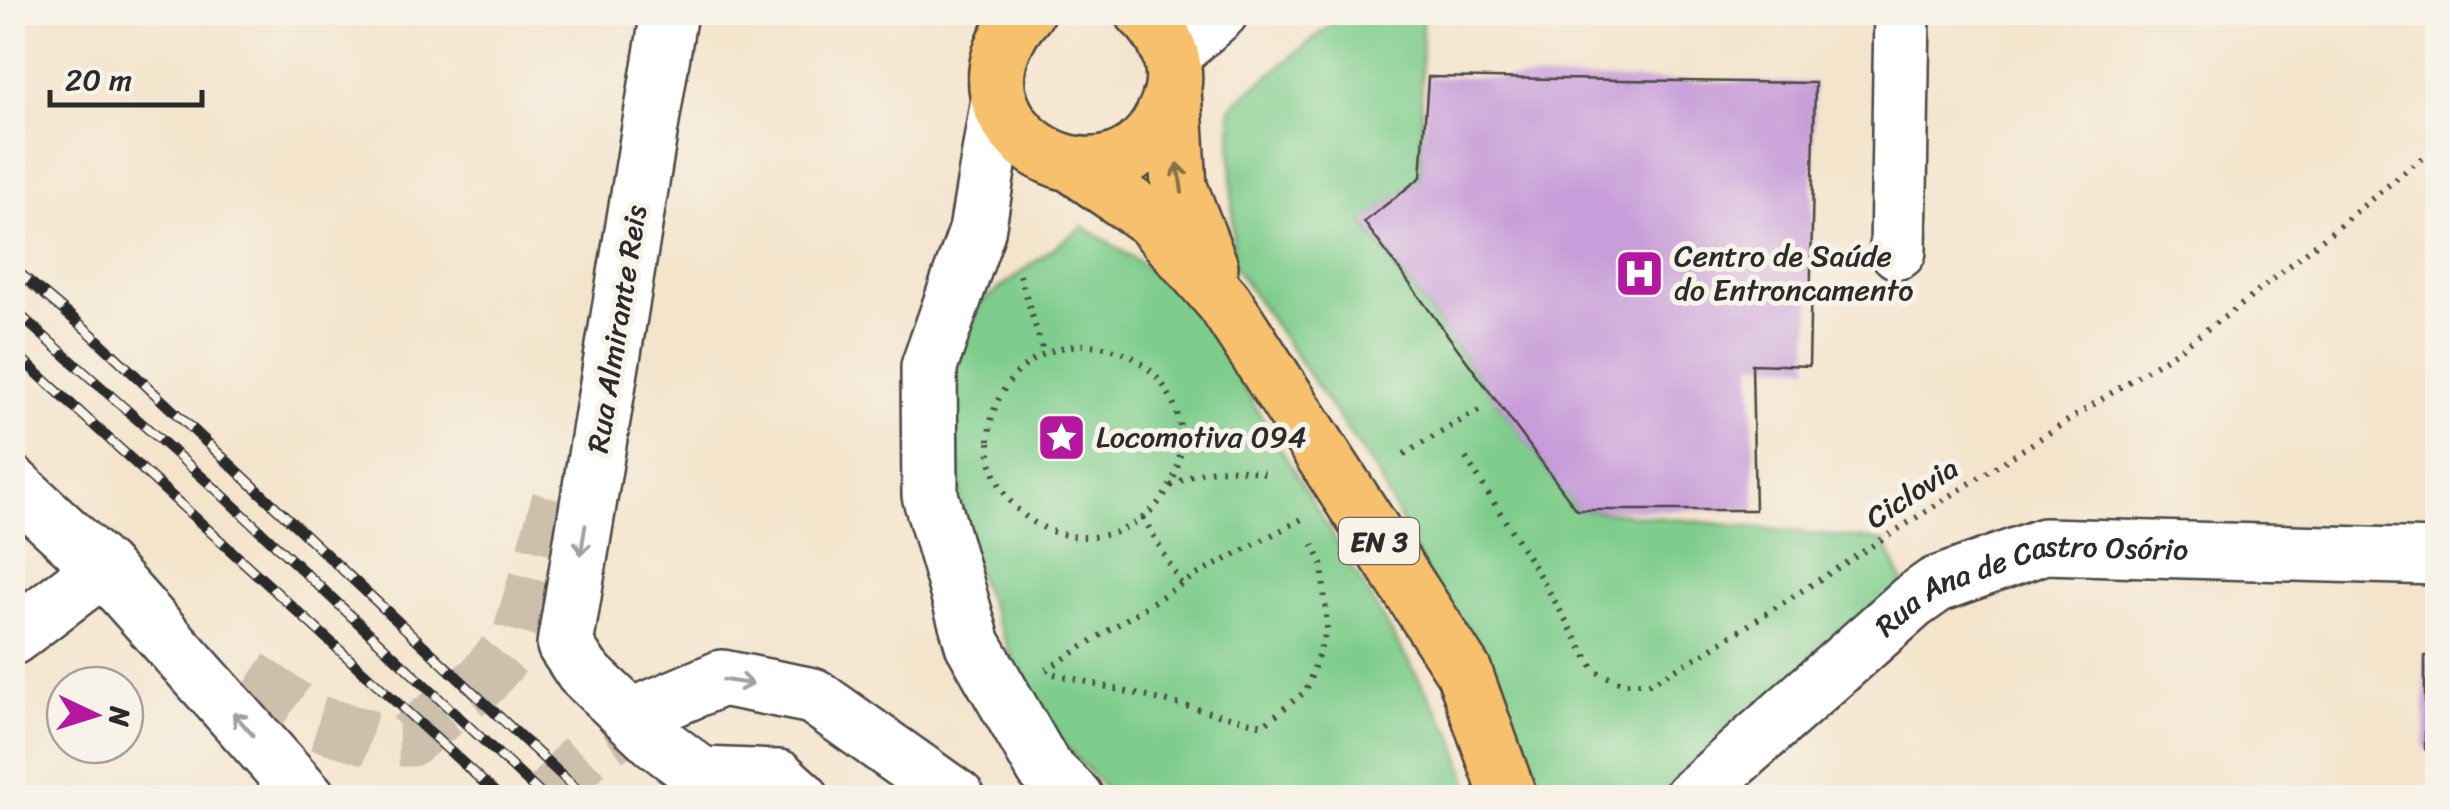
<svg xmlns="http://www.w3.org/2000/svg" width="2450" height="810" font-family="Sriracha,sans-serif">
	<rect width="100%" height="100%" fill="#f7f3e8"/>
	<filter id="ink" filterUnits="userSpaceOnUse"><feTurbulence type="fractalNoise" baseFrequency=".01" numOctaves="2"/><feDisplacementMap in="SourceGraphic" scale="20" xChannelSelector="R" yChannelSelector="G"/><feConvolveMatrix kernelMatrix="1 2 1 2 8 2 1 2 1" color-interpolation-filters="sRGB"/></filter>
	<filter id="wash" filterUnits="userSpaceOnUse"><feTurbulence type="fractalNoise" baseFrequency=".0048" numOctaves="4" result="noise"/><feDisplacementMap in="SourceGraphic" scale="40" xChannelSelector="R" yChannelSelector="G"/><feGaussianBlur stdDeviation="2.25" result="paint"/><feColorMatrix in="noise" values="0 0 0 0 0 0 0 0 0 0 0 0 0 0 0 0 0 1.4 0 .05"/><feComposite in="paint" operator="in"/></filter>
	<g filter="url(#wash)">
		<rect width="100%" height="100%" fill="#f4e4cc"/>
		<path fill="#7fcd8c" stroke="#557c5c" stroke-width="2.5" d="M 1422,13 L 1421,177 L 1364,223 L 1577,509 L 1884,541 L 1912,602 L 1691,797 L 1538,797 L 1376,472 L 1233,265 L 1231,106 L 1343,15 Z
			M 1083,226 L 1187,293 L 1454,737 L 1472,797 L 1113,797 L 1036,715 L 966,548 L 950,379 L 980,303 Z"/>
		<g id="blocks">
			<path fill="#c89dd9" d="M 1428,77 L 1815,83 L 1809,366 L 1752,364 L 1755,510 L 1577,510 L 1364,222 L 1421,177 Z
				M 2425,656 L 2438,656 L 2438,749 L 2425,749 Z"/>
		</g>
	</g>
	<g filter="url(#ink)">
		<use href="#blocks" fill-opacity="0" stroke="#494743" stroke-width="2.5"/>
		<g fill="none" stroke-linecap="round" stroke-linejoin="round">
			<path stroke="#ccbfac" stroke-width="55" stroke-dasharray="55 28" stroke-linecap="butt" d="M 249,677 L 315,722 L 374,739 L 410,739 L 482,681 L 520,635 L 561,494
				M 549,798 L 586,754 L 647,710"/>
			<defs>
				<g id="minor">
					<path d="M 669,12 L 565,645 L 583,672 L 655,740 L 701,775 L 779,778 L 801,798"/>
					<path d="M 1171,55 L 1220,12"/>
					<path d="M 999,99 L 977,231 L 929,367 L 930,495 L 973,644 L 1044,768 L 1075,798"/>
					<path d="M 1898,251 L 1902,12"/>
					<path d="M 12,484 L 103,568 L 308,798"/>
					<path d="M 12,637 L 103,568"/>
					<path d="M 647,710 L 722,678 L 813,696 L 957,798"/>
					<path id="s1" d="M 1691,798 L 1912,602 L 1936,585 L 2044,546 L 2438,557"/>
				</g>
				<path id="major" d="M 1026,12 C 921,128 1127,243 1171,96 C 1180,66 1165,32 1143,12
					M 1173,90 L 1179,187 L 1210,267
					M 1073,165 L 1151,219 L 1224,302 L 1464,672 L 1509,798"/>
			</defs>
			<use href="#minor" stroke="#494743" stroke-width="60"/>
			<use href="#major" stroke="#494743" stroke-width="60"/>
			<path stroke="#494743" stroke-width="6" stroke-dasharray="2.5 8" stroke-linecap="butt" d="M 1020,275 L 1044,355
				M989 441a96 96 0 1 1 192 0a96 96 0 1 1-192 0Z
				M 1404,454 L 1484,407
				M 1466,458 L 1546,586 L 1595,671 L 1621,683 L 1650,683 L 1703,654 L 2177,351 L 2245,302 L 2438,145
				M 1171,486 C 1209,465 1229,467 1271,474
				M 1143,517 L 1181,584
				M 1046,670 L 1191,578 L 1302,519
				M 1054,674 L 1263,725 L 1306,691 L 1327,629 L 1322,564 L 1311,540"/>
			<use href="#minor" stroke="#fff" stroke-width="55"/>
			<use href="#major" stroke="#f7c06c" stroke-width="55"/>
			<defs>
				<path id="rail" d="M 12,267 L 88,331 L 586,798
					M 12,308 L 219,492 L 545,798
					M 12,350 L 501,798"/>
			</defs>
			<use href="#rail" stroke="#2b2b2b" stroke-width="11"/>
			<use href="#rail" stroke="#f7f3e8" stroke-width="8" stroke-dasharray="22" stroke-linecap="butt"/>
		</g>
		<defs><path id="oneway-shaft" d="M-6 0H5M1.5-3L5.5 0L1.5 3" fill="none" stroke-width="1.6" stroke-linecap="round" stroke-linejoin="round" transform="scale(2.5)"/></defs>
		<use stroke="#876e48" href="#oneway-shaft" transform="translate(1180 178) rotate(-98)"/>
		<g stroke="#a0a0a0">
			<use href="#oneway-shaft" transform="translate(583 540) rotate(99)"/>
			<use href="#oneway-shaft" transform="translate(738 682) rotate(9)"/>
			<use href="#oneway-shaft" transform="translate(243 724) rotate(-131)"/>
		</g>
	</g>
	<defs>
		<symbol id="hospital-square" viewBox="-11 -11 22 22"><rect x="-9" y="-9" width="18" height="18" rx="4" fill="#b5179e" stroke="#f7f3e8"/><path d="M-5-5h3v3.5h4V-5h3V5h-3V1.5h-4V5h-3Z" fill="#fff"/></symbol>
		<symbol id="sight-square" viewBox="-11 -11 22 22"><rect x="-9" y="-9" width="18" height="18" rx="4" fill="#b5179e" stroke="#f7f3e8"/><path d="M0-6L1.8-2.2L6-1.7L2.9 1.2L3.7 5.4L0 3.3L-3.7 5.4L-2.9 1.2L-6-1.7L-1.8-2.2Z" fill="#fff"/></symbol>
	</defs>
	<g fill-rule="evenodd">
		<use href="#hospital-square" x="1612" y="246" width="55" height="55"/>
		<use href="#sight-square" x="1034" y="410" width="55" height="55"/>
	</g>
	<g text-anchor="middle" stroke-width="10" stroke-linejoin="round" paint-order="stroke">
		<rect fill="#f7f3e8" stroke="#686764" stroke-width="2.5" x="1339" y="518" width="80" height="46" rx="8"/>
		<g font-size="28" font-weight="bold" fill="#2b2b2b">
			<text x="1379" y="551">EN 3</text>
		</g>
		<g font-size="30" fill="#2b2b2b" stroke="#f7f3e8" text-anchor="start">
			<text x="1674" y="266">Centro de Saúde<tspan x="1674" dy="34">do Entroncamento</tspan></text>
			<text x="1096" y="447">Locomotiva 094</text>
		</g>
		<g font-size="30" fill="#2b2b2b" stroke="#f7f3e8">
			<text transform="translate(617 329) rotate(-81)" y="10">Rua Almirante Reis</text>
			<text transform="translate(1912 493) rotate(-33)" y="10">Ciclovia</text>
			<text dy="10" stroke="none"><textPath href="#s1" startOffset="418">Rua Ana de Castro Osório</textPath></text>
		</g>
	</g>
	<rect width="2450" height="810" fill="none" stroke="#f7f3e8" stroke-width="50"/>
	<g transform="translate(95 715) rotate(94)"><circle r="48" fill="#f7f3e8" stroke="#a5a39c" stroke-width="2.5"/>
	<path d="M0-8L18 38L0 25L-18 38Z" fill="#b5179e"/>
	<text y="-15" font-size="28" font-weight="bold" text-anchor="middle" fill="#2b2b2b">N</text>
	</g>
	<path d="M50 90v15h152v-15" fill="none" stroke="#2b2b2b" stroke-width="5"/>
	<text x="65" y="90" font-size="30" fill="#2b2b2b" stroke="#f7f3e8" stroke-width="8" paint-order="stroke">20 m</text>
</svg>
